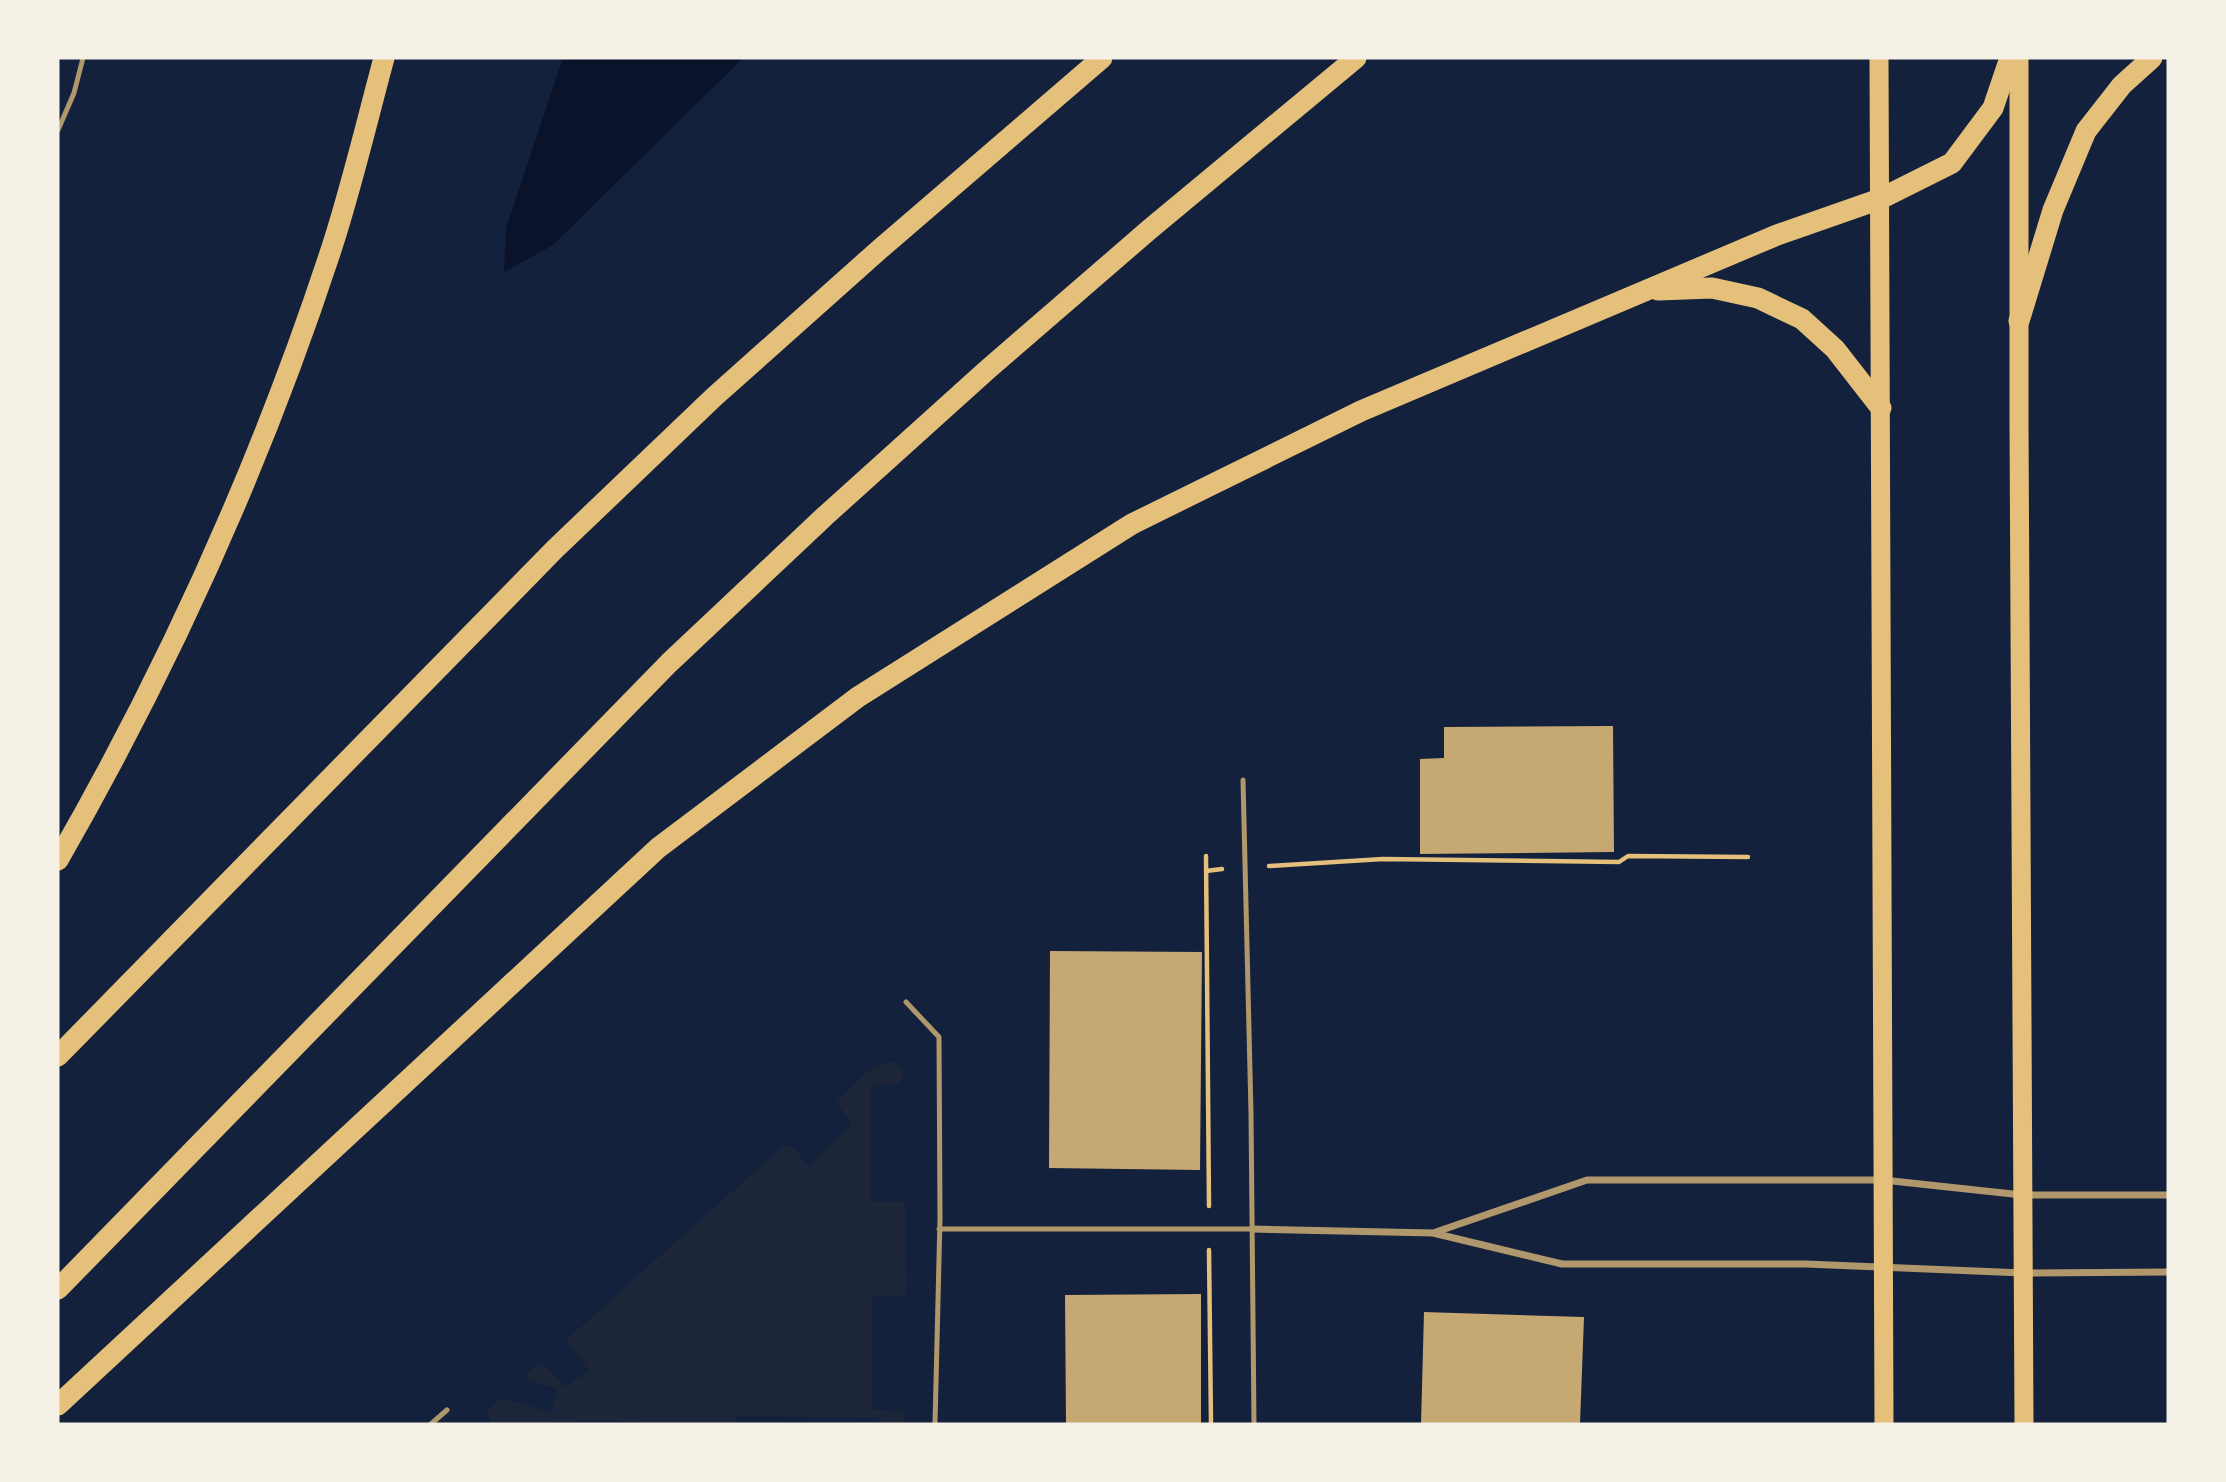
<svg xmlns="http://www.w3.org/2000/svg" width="2226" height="1482" font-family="'DM Sans',sans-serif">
	<rect width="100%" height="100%" fill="#14213d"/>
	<path fill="#1d2539" d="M 893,1061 L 902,1068 L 903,1079 L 899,1084 L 871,1085 L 870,1202 L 905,1202 L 907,1293 L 901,1296 L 872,1297 L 873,1410 L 900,1411 L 905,1415 L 904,1424 L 880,1424 L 879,1418 L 737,1416 L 737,1424 L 637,1424 L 636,1422 C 588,1419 540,1424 492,1424 L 487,1411 L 499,1399 L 525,1404 L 552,1414 L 557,1389 L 525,1379 L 533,1367 L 544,1364 L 565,1387 L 589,1370 L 566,1340 L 782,1147 L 792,1146 L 808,1166 L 852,1124 L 836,1101 L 873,1067 Z"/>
	<path fill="#0b132b" d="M 563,58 L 743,58 L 553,245 L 504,272 L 506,228 Z"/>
	<path fill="#c6a872" d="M 1613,726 L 1614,852 L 1420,854 L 1420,759 L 1444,758 L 1444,727 Z
		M 1050,951 L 1202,952 L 1200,1170 L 1049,1168 Z
		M 1201,1294 L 1201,1424 L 1066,1424 L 1065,1295 Z
		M 1424,1312 L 1584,1317 L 1580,1424 L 1421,1424 Z"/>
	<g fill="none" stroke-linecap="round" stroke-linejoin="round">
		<path stroke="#e5c07b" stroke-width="4.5" d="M 1206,856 L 1209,1206
			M 1269,866 L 1383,859 L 1619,862 L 1628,856 L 1748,857
			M 1206,871 L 1222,869
			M 1209,1250 L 1211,1424"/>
		<path stroke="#b1986c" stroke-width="5" d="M 58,130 L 74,93 L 83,58
			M 1243,780 L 1251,1113 L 1254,1424
			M 906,1002 L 939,1037 L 940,1218 L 935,1424
			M 939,1229 L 1252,1229
			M 431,1424 L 447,1410"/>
		<path stroke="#b1986c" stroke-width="7" d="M 1252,1229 L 1433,1233 L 1562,1264 L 1806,1264 L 2023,1273 L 2168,1272
			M 1433,1233 L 1587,1180 L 1883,1180 L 2022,1195 L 2168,1195"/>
		<path stroke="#e5c07b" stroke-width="19" d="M 1879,58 L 1884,1424
			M 2019,58 L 2019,421 L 2024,1424"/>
		<path stroke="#e5c07b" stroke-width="21" d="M 1658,290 L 1712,288 L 1758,298 L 1802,319 L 1835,349 L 1881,408
			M 2019,321 L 2053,210 L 2086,131 L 2122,85 L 2152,58
			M 58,860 C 170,665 262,461 332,247 C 352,185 367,121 384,58
			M 58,1056 L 555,549 L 714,397 L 880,249 L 1102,58
			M 58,1289 L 669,663 L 825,516 L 987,370 L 1150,229 L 1356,58
			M 58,1405 L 658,848 L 858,697 L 1132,524 L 1361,411 L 1777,235 L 1880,199 L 1952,163 L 1993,108 L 2010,58"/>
	</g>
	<rect width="2226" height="1482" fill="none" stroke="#f6f1e7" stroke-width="119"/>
</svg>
